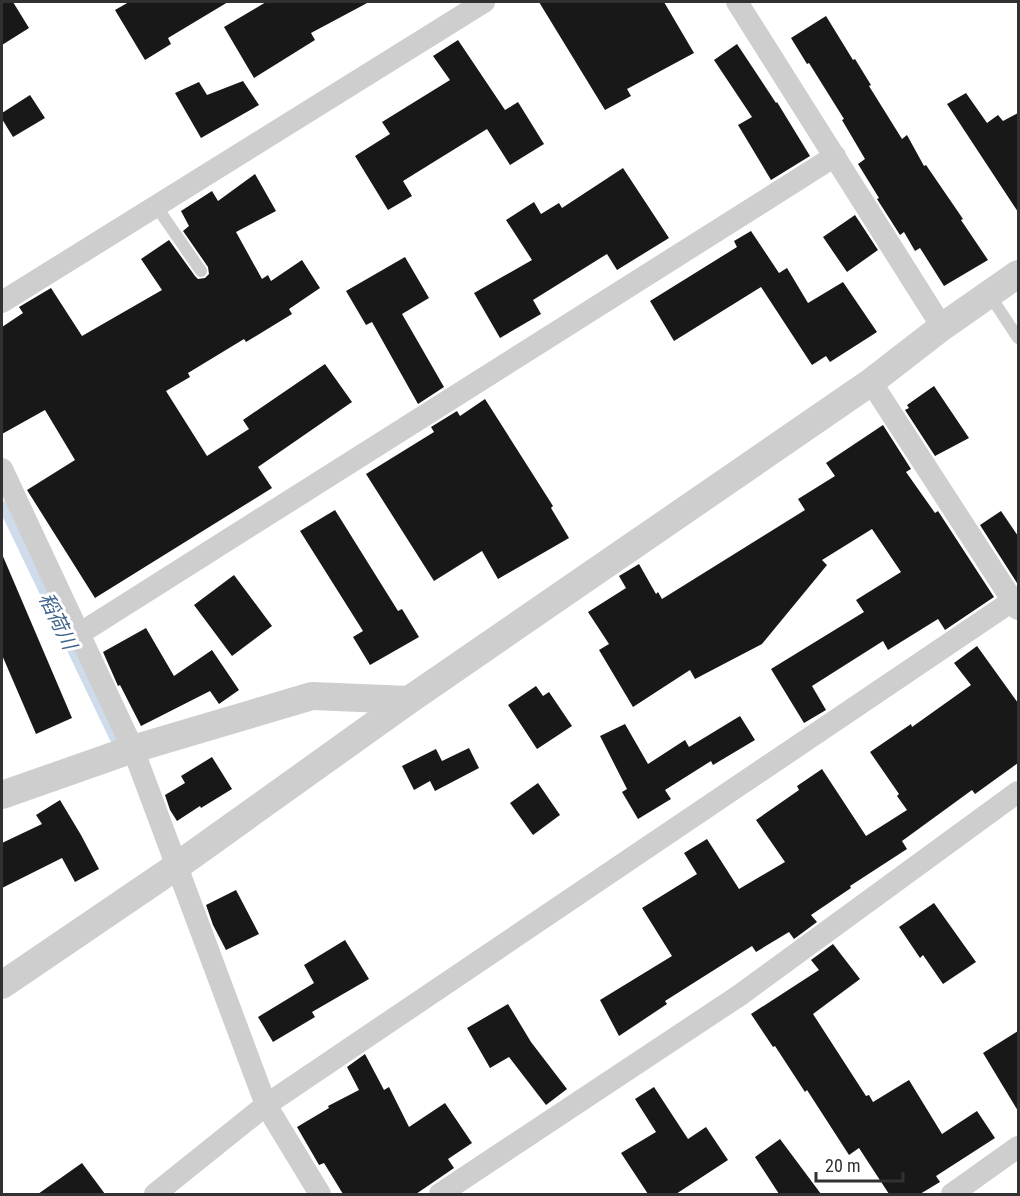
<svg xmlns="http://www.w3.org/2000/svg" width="1020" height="1196" font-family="'Roboto Condensed','Noto Sans JP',sans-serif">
	<rect width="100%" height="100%" fill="#fff"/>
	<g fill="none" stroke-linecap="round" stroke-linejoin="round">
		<path stroke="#cedbea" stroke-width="9" d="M 2,505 L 114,738"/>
	</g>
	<path fill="#181818" d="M 2,2 L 13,2 L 29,28 L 2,45 Z
		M 129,2 L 228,2 L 168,38 L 171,44 L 145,60 L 115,10 Z
		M 266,2 L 369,2 L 311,33 L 315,40 L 254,78 L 224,27 Z
		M 539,2 L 664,2 L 694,53 L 627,89 L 631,96 L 605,110 Z
		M 826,16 L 853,60 L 855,59 L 871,85 L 869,86 L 902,139 L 907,135 L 924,166 L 926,165 L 963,219 L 961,220 L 988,260 L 944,286 L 920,248 L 915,251 L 904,232 L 900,235 L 877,199 L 879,198 L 858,164 L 865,159 L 842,120 L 844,119 L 809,63 L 807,64 L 791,38 Z
		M 458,40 L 505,110 L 518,102 L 544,144 L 510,165 L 487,129 L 403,181 L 412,196 L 388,210 L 355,156 L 390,134 L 382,122 L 450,80 L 433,56 Z
		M 737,44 L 776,103 L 777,102 L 810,156 L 771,180 L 738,125 L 752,117 L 714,60 Z
		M 243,81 L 259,105 L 201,138 L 175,93 L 199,82 L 207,95 Z
		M 966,93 L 987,123 L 998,115 L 1003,121 L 1018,113 L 1018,212 L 947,104 Z
		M 30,95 L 45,118 L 13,137 L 2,119 L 2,113 Z
		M 623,168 L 669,238 L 617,270 L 607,254 L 533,300 L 541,314 L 500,338 L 474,293 L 532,260 L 506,220 L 534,202 L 541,214 L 559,203 L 562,208 Z
		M 255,174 L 276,211 L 236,232 L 262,279 L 268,275 L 271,281 L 302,260 L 320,288 L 289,309 L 292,314 L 246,342 L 244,339 L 188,373 L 190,377 L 166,391 L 207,456 L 249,429 L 243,420 L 325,364 L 352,402 L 258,467 L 272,488 L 95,598 L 27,490 L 75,460 L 45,410 L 2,434 L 2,327 L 23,313 L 19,307 L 51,288 L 82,336 L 162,290 L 141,259 L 169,240 L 195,276 L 198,279 L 205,278 L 209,274 L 208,267 L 183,231 L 189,226 L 181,211 L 212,191 L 218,201 Z
		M 855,215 L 878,250 L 847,272 L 823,237 Z
		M 751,231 L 779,273 L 787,268 L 808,303 L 843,282 L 877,332 L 830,362 L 826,356 L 812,365 L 761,287 L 674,341 L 650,301 L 737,247 L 734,241 Z
		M 405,257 L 429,298 L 402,314 L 444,387 L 418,404 L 372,322 L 366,325 L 346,291 Z
		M 934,386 L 969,438 L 935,456 L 905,410 L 909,408 L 907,405 Z
		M 485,399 L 553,506 L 551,508 L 569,538 L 498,579 L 482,551 L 434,581 L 366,474 L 434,432 L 431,427 L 457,411 L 460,416 Z
		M 883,425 L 911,469 L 906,472 L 935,513 L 938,511 L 994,597 L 945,630 L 938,619 L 888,650 L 883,641 L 812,686 L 826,710 L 804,723 L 771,669 L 864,612 L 856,600 L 901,572 L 872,529 L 822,560 L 827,565 L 762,644 L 695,679 L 690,670 L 633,707 L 599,650 L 609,644 L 588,612 L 626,588 L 619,576 L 639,564 L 656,594 L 658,592 L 662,599 L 805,510 L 798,499 L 835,476 L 826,463 Z
		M 335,510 L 398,611 L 402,609 L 419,637 L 370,665 L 353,637 L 363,631 L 300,531 Z
		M 1001,511 L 1018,536 L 1018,582 L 1017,583 L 980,525 Z
		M 2,554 L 72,718 L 36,734 L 2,655 Z
		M 234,575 L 272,626 L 232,656 L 194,605 Z
		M 146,628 L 174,676 L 212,650 L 239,690 L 219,704 L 210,691 L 141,726 L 120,685 L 118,686 L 103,652 Z
		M 977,646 L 1018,703 L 1018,763 L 975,794 L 972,790 L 902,841 L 907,849 L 850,886 L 851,888 L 811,915 L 817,922 L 794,939 L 789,932 L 756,952 L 752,946 L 665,1001 L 667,1004 L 619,1036 L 600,1000 L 672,956 L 642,908 L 697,874 L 684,853 L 707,839 L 739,889 L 785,862 L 756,820 L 799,790 L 797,786 L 822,769 L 866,836 L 907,810 L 897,796 L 899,794 L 870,752 L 911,724 L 912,727 L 971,685 L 954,663 Z
		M 536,686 L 543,696 L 549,692 L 572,726 L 537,749 L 508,705 Z
		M 740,716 L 755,740 L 713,765 L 711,761 L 665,790 L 671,799 L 638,819 L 622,792 L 627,789 L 600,736 L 625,724 L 648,764 L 685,740 L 689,747 Z
		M 469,748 L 479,768 L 435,791 L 430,781 L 414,790 L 402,766 L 436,749 L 442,761 Z
		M 212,757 L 232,789 L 201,808 L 200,806 L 177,821 L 170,810 L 165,795 L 185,783 L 181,776 Z
		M 538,783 L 560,815 L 533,835 L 510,803 Z
		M 60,800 L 81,835 L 99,869 L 75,882 L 62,858 L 2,888 L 2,843 L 42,824 L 36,815 Z
		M 236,890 L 259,934 L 226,950 L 213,925 L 206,905 Z
		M 934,903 L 976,962 L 943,984 L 923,955 L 920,958 L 899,927 Z
		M 345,940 L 369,979 L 312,1012 L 315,1017 L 273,1042 L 258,1017 L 314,983 L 304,965 Z
		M 833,944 L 860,979 L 813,1014 L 866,1096 L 869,1095 L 873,1102 L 909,1080 L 942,1134 L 977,1111 L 995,1138 L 936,1176 L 940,1182 L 920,1194 L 889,1194 L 859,1148 L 849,1155 L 807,1090 L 805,1092 L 775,1046 L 773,1047 L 751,1014 L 819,970 L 811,960 Z
		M 508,1004 L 531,1042 L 567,1089 L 546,1105 L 509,1057 L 490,1068 L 467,1028 Z
		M 1018,1031 L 1018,1111 L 983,1053 Z
		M 365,1054 L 384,1090 L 389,1087 L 409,1127 L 445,1103 L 472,1143 L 448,1159 L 454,1168 L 416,1194 L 343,1194 L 324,1163 L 319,1165 L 297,1127 L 329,1108 L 328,1106 L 359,1090 L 347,1067 Z
		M 654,1087 L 688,1139 L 706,1127 L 728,1160 L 676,1194 L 648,1194 L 621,1153 L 656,1132 L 635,1099 Z
		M 780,1139 L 821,1194 L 779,1194 L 755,1157 Z
		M 82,1163 L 105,1194 L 38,1194 Z"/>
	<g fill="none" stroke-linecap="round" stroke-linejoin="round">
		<path stroke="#cecece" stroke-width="12" d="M 156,206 L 201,271
			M 989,294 L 1018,338"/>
		<path stroke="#cecece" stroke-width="22" d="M 737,2 L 942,327
			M 2,302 L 484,2
			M 871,382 L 1018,609
			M 2,469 L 133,749 L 266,1105 L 320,1194
			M 79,634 L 835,156
			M 155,1194 L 266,1105 L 1018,597
			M 440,1194 L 740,995 L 1018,792
			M 952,1194 L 1018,1147"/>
		<path stroke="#cecece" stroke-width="28" d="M 2,795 L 133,749 L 312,696 L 409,700
			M 2,985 L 177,866 L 409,700 L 871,382 L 942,327 L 1018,274"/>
	</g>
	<g text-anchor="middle" stroke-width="6" stroke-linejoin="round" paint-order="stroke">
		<g font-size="20" font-style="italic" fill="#43668e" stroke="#fff">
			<text transform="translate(58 621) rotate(64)" y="7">稻荷川</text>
		</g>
	</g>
	<rect width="1020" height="1196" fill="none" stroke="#313131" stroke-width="6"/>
	<path d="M816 1172v9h87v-9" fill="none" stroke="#313131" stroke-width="3"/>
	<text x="825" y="1172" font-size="18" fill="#313131" stroke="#ffffff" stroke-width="4.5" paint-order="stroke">20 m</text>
</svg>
